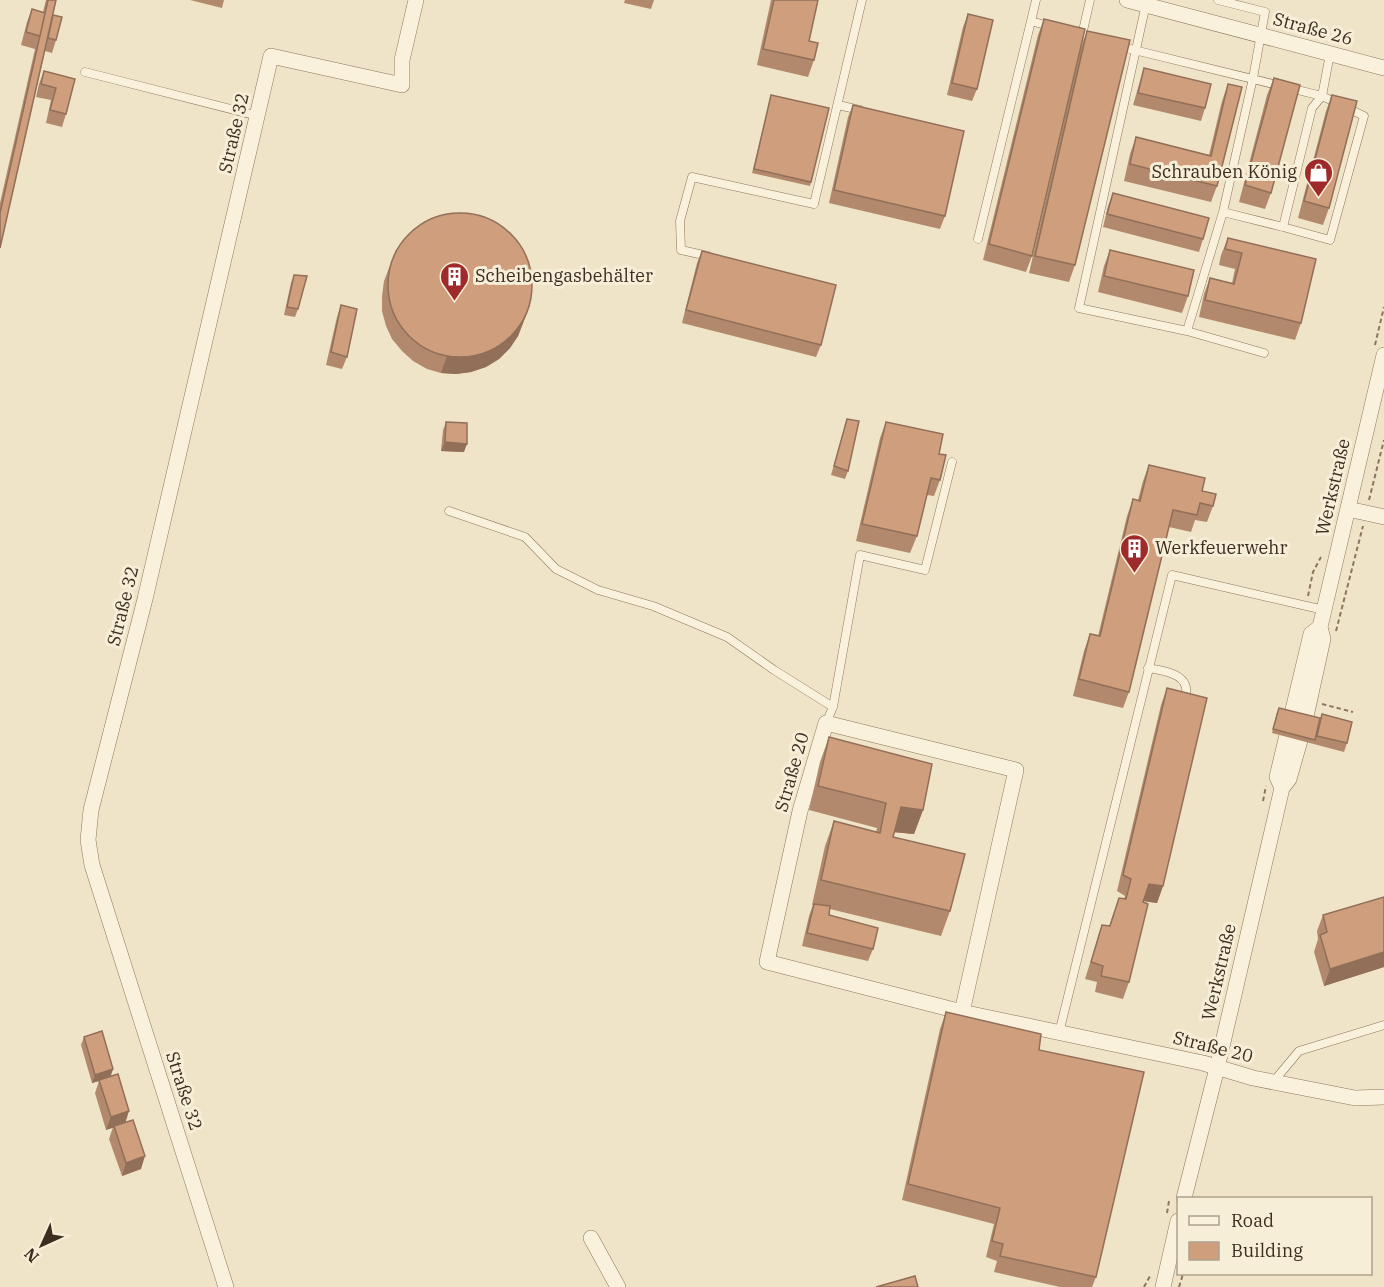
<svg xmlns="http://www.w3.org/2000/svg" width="1384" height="1287" font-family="'IBM Plex Serif',serif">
	<rect width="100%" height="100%" fill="#f0e4c8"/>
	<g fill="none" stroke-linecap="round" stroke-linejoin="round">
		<defs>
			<path id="lane" d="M 1036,0 L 1031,21 L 1052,27
				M 1218,0 L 1265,12 L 1253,78 L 1223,212 L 1283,227 L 1312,108 L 1322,96 L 1330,54
				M 1146,4 L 1079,308 L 1187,331 L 1264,353
				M 1082,35 L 1090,0
				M 1118,46 L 1322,96 L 1364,116 L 1330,240 L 1283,227
				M 85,72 L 258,116
				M 838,105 L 860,110
				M 978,239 L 1031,21
				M 708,256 L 681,250 L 680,221 L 692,177 L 814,204 L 862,0
				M 1187,331 L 1223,212
				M 449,511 L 525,537 L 556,569 L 598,590 L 653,606 L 727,637 L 774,670 L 833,707
				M 1148,668 C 1160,670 1184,673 1186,688 C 1187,692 1185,699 1185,703
				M 826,723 L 833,707 L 860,555 L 925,570 L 952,462
				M 1059,1033 L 1172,575 L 1324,610
				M 1274,1081 L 1299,1051 L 1384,1025"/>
			<path id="street" d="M 1127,0 L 1384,68
				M 1348,509 L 1384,517
				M 1282,788 L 1277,777 L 1311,634 L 1320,627
				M 962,1012 L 1016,770 L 826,723 L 800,811 L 767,962 L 962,1012 L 1203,1063 L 1253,1078 L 1355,1098 L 1384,1097
				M 1184,1198 L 1217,1068 L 1282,788 L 1289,779 L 1303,730 L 1323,639 L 1320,627 L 1384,355
				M 591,1238 L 618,1287
				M 226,1287 L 92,865 L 88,840 L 91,810 L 145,599 L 271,56 L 402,85 L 402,60 L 416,0
				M 1163,1287 L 1178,1221"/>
		</defs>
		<use href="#lane" stroke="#8d765c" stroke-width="9"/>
		<use href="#street" stroke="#8d765c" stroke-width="16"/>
		<path stroke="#8d765c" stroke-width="2" stroke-dasharray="4.5 3" stroke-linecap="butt" d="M 1375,345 L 1384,307
			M 1369,500 L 1384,440
			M 1308,596 L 1313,572 L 1321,557
			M 1336,631 L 1363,526
			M 1322,704 L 1353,712
			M 1263,801 L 1266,786
			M 1167,1213 L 1169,1201
			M 1144,1287 L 1150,1276
			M 1179,1287 L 1183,1274"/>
		<use href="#lane" stroke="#faf1dc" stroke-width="8"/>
		<use href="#street" stroke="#faf1dc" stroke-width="15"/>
	</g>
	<path fill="#b2896c" d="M 46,0 L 56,0 L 53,15 L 56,40 L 52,53 L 45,51 L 0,248 L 0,203 L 35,49 L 21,45 L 27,22 L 32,9 L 43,12 Z
		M 190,0 L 224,0 L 222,8 Z
		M 625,0 L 654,0 L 651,9 L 624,3 Z
		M 771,0 L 818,0 L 809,41 L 814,60 L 808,77 L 757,65 Z
		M 968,14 L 977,89 L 972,101 L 947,95 L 963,27 Z
		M 1044,19 L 1032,256 L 1026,272 L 983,260 L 1038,35 Z
		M 1087,31 L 1075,265 L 1069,282 L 1029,273 L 1081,47 Z
		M 1144,68 L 1205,108 L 1201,121 L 1133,105 L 1140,81 Z
		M 44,71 L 75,79 L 66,114 L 62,127 L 46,123 L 51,100 L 36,97 L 39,84 Z
		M 1274,78 L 1271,193 L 1265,209 L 1239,202 L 1267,95 Z
		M 1228,84 L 1217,186 L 1211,202 L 1124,181 L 1130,154 L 1136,137 L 1209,155 L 1222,101 Z
		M 771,95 L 811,182 L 810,186 L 752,173 Z
		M 1332,95 L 1329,208 L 1323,225 L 1298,218 L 1326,111 Z
		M 853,105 L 945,216 L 940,229 L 829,203 L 848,117 Z
		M 1113,193 L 1203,239 L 1199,252 L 1103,227 L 1108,206 Z
		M 1228,238 L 1316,259 L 1301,323 L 1295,340 L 1199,317 L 1204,294 L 1210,278 L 1232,283 L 1235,269 L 1219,265 L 1221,255 Z
		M 396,250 L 530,305 L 518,336 L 510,348 L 499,359 L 486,367 L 471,372 L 456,374 L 441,373 L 427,369 L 413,361 L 402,351 L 392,339 L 386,326 L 382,311 L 382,296 L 384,281 Z
		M 1110,250 L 1188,296 L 1182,313 L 1098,292 L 1104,266 Z
		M 702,251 L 821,345 L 816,357 L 682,323 L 697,263 Z
		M 294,275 L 298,309 L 295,317 L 284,315 L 291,283 Z
		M 341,305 L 347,357 L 342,369 L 326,365 L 337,317 Z
		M 847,419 L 848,471 L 845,479 L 831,475 Z
		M 446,422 L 464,452 L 441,451 L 443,430 Z
		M 886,422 L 939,454 L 940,480 L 934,496 L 927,495 L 917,536 L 910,553 L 856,541 L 880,438 Z
		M 1149,465 L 1202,491 L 1213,506 L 1207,522 L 1195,520 L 1191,532 L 1169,527 L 1129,692 L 1123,708 L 1073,696 L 1084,651 L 1090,634 L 1098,636 L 1127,516 L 1133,499 L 1138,500 L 1143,481 Z
		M 1167,688 L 1163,886 L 1157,903 L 1144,901 L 1129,982 L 1123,999 L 1095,992 L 1097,982 L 1085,979 L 1102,925 L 1109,926 L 1119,898 L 1124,899 L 1125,896 L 1117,891 L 1161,705 Z
		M 1277,712 L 1347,743 L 1344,752 L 1272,733 Z
		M 829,737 L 923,810 L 914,834 L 894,832 L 893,837 L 950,911 L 941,936 L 830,909 L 829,915 L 873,949 L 868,961 L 802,946 L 809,916 L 813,905 L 812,905 L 825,846 L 834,821 L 876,832 L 877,828 L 809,810 L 820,762 Z
		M 1384,897 L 1384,967 L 1324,986 L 1314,952 L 1318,939 L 1317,931 L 1323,915 Z
		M 946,1012 L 1039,1050 L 1096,1277 L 1092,1287 L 1060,1287 L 994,1272 L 997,1261 L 986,1257 L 994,1224 L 902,1200 L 940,1029 Z
		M 84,1037 L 113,1069 L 110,1077 L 141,1169 L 122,1176 L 109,1139 L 113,1127 L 106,1130 L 95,1093 L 99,1081 L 92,1083 L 81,1045 Z"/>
	<path fill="#916f58" d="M 530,305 L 518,336 L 510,348 L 499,359 L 486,367 L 471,372 L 456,374 L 441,373 L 447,356 Z
		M 445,442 L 467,444 L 464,452 L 441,451 Z
		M 901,807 L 923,810 L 914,834 L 892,832 Z
		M 1149,884 L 1163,886 L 1157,903 L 1142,901 Z
		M 1384,952 L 1384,967 L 1324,986 L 1330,969 Z
		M 113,1069 L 110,1078 L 92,1083 L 95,1075 Z
		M 129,1111 L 125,1124 L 106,1130 L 111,1117 Z
		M 145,1156 L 141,1169 L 122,1176 L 126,1163 Z"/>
	<path fill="#cf9f7d" stroke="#916f58" stroke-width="1.5" d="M 48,0 L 56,0 L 0,248 L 0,213 Z
		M 774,0 L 818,0 L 809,41 L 818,43 L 814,60 L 763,49 Z
		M 32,9 L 45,13 L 40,36 L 26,32 Z
		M 968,14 L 993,20 L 977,89 L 952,83 Z
		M 53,15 L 62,17 L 56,40 L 48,38 Z
		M 1044,19 L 1085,29 L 1032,256 L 989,244 Z
		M 1087,31 L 1130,40 L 1075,265 L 1035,256 Z
		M 1144,68 L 1211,84 L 1205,108 L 1138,93 Z
		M 44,71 L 75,79 L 66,114 L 50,110 L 56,88 L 41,84 Z
		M 1274,78 L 1300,85 L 1271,193 L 1245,185 Z
		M 1228,84 L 1242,87 L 1217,186 L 1130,164 L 1136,137 L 1211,156 Z
		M 771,95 L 829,108 L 811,182 L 754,169 Z
		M 1332,95 L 1357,101 L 1329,208 L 1304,201 Z
		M 853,105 L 964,131 L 945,216 L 834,190 Z
		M 1113,193 L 1209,218 L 1203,239 L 1107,214 Z
		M388 285a72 72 0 1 1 144 0a72 72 0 1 1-144 0Z
		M 1228,238 L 1316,259 L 1301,323 L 1205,300 L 1210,278 L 1234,284 L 1242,253 L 1225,249 Z
		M 1110,250 L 1194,270 L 1188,296 L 1104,276 Z
		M 702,251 L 836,285 L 821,345 L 686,310 Z
		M 294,275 L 307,276 L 298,309 L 287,307 Z
		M 341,305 L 357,309 L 347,357 L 331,352 Z
		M 847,419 L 859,421 L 848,471 L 834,466 Z
		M 446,422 L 467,423 L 467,444 L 445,442 Z
		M 886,422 L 943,434 L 939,454 L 946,455 L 940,480 L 931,478 L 917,536 L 862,524 Z
		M 1149,465 L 1205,478 L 1202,491 L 1216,494 L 1213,506 L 1200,503 L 1197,515 L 1173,510 L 1129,692 L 1079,679 L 1090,634 L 1100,636 L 1133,499 L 1140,501 Z
		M 1167,688 L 1207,698 L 1163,886 L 1149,884 L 1143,902 L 1148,904 L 1129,982 L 1101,976 L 1103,966 L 1091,962 L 1102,925 L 1110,926 L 1119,898 L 1126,899 L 1131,879 L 1123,875 Z
		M 1279,708 L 1320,718 L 1315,740 L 1273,729 Z
		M 1322,714 L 1352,722 L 1347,743 L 1317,736 Z
		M 829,737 L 932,764 L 923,810 L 901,807 L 893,837 L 965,854 L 950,911 L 821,880 L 834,821 L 880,833 L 886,803 L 818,786 Z
		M 1384,897 L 1384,952 L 1330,969 L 1320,935 L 1327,932 L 1323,915 Z
		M 814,904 L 830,906 L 829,915 L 878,928 L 873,949 L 807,933 Z
		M 946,1012 L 1041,1034 L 1039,1050 L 1144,1072 L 1096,1277 L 1000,1256 L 1003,1244 L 992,1241 L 1000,1208 L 908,1184 Z
		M 102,1031 L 113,1069 L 95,1075 L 84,1037 Z
		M 118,1074 L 129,1111 L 111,1117 L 99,1080 Z
		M 133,1120 L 145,1156 L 126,1163 L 114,1126 Z
		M 915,1276 L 918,1287 L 876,1287 Z"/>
	<defs>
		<symbol id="shop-pin" viewBox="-11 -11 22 30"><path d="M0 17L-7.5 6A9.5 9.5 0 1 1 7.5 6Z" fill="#9e2a2b" stroke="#f7eed8"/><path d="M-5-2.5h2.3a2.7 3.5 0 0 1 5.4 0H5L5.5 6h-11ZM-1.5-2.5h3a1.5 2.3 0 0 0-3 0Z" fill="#fff"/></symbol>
		<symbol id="building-pin" viewBox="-11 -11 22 30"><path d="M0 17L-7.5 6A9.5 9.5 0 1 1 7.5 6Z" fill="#9e2a2b" stroke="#f7eed8"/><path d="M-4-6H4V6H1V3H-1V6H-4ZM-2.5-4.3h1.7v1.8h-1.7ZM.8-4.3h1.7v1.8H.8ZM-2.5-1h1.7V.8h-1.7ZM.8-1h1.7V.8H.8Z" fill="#fff"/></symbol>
	</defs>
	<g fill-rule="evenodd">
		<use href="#shop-pin" x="1302" y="156" width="33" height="45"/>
		<use href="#building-pin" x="438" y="260" width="33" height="45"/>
		<use href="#building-pin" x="1118" y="532" width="33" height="45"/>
	</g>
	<g text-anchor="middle" stroke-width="6" stroke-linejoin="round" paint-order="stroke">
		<g font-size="18" fill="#3d2e20" stroke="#f7eed8">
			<text transform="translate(1313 29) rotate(15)" y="6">Straße 26</text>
			<text transform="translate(234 133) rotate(-77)" y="6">Straße 32</text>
			<text transform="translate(1333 487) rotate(-77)" y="6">Werkstraße</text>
			<text transform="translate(123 606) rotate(-76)" y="6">Straße 32</text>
			<text transform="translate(792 772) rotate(-74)" y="6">Straße 20</text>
			<text transform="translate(1219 972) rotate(-77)" y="6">Werkstraße</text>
			<text transform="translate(1213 1047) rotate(14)" y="6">Straße 20</text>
			<text transform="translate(184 1091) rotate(72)" y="6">Straße 32</text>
		</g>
		<g font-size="18" fill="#3d2e20" stroke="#f7eed8" text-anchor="start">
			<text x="1297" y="178" text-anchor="end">Schrauben König</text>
			<text x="475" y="282">Scheibengasbehälter</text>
			<text x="1155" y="554">Werkfeuerwehr</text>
		</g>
	</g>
	<rect x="1177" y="1197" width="195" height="78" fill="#f7eed8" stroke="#ada18e" stroke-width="1.5"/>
	<rect x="1189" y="1216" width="30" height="9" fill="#faf1dc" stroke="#ada18e" stroke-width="1.5"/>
	<text x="1231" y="1227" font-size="18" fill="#3d2e20">Road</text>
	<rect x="1189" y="1242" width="30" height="18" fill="#cf9f7d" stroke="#ada18e" stroke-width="1.5"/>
	<text x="1231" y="1257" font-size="18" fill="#3d2e20">Building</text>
	<g transform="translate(42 1245) rotate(225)" stroke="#f7eed8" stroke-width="4.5" paint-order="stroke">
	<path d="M0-4.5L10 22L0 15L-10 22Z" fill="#3d2e20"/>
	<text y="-9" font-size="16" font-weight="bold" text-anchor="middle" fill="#3d2e20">N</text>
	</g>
</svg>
